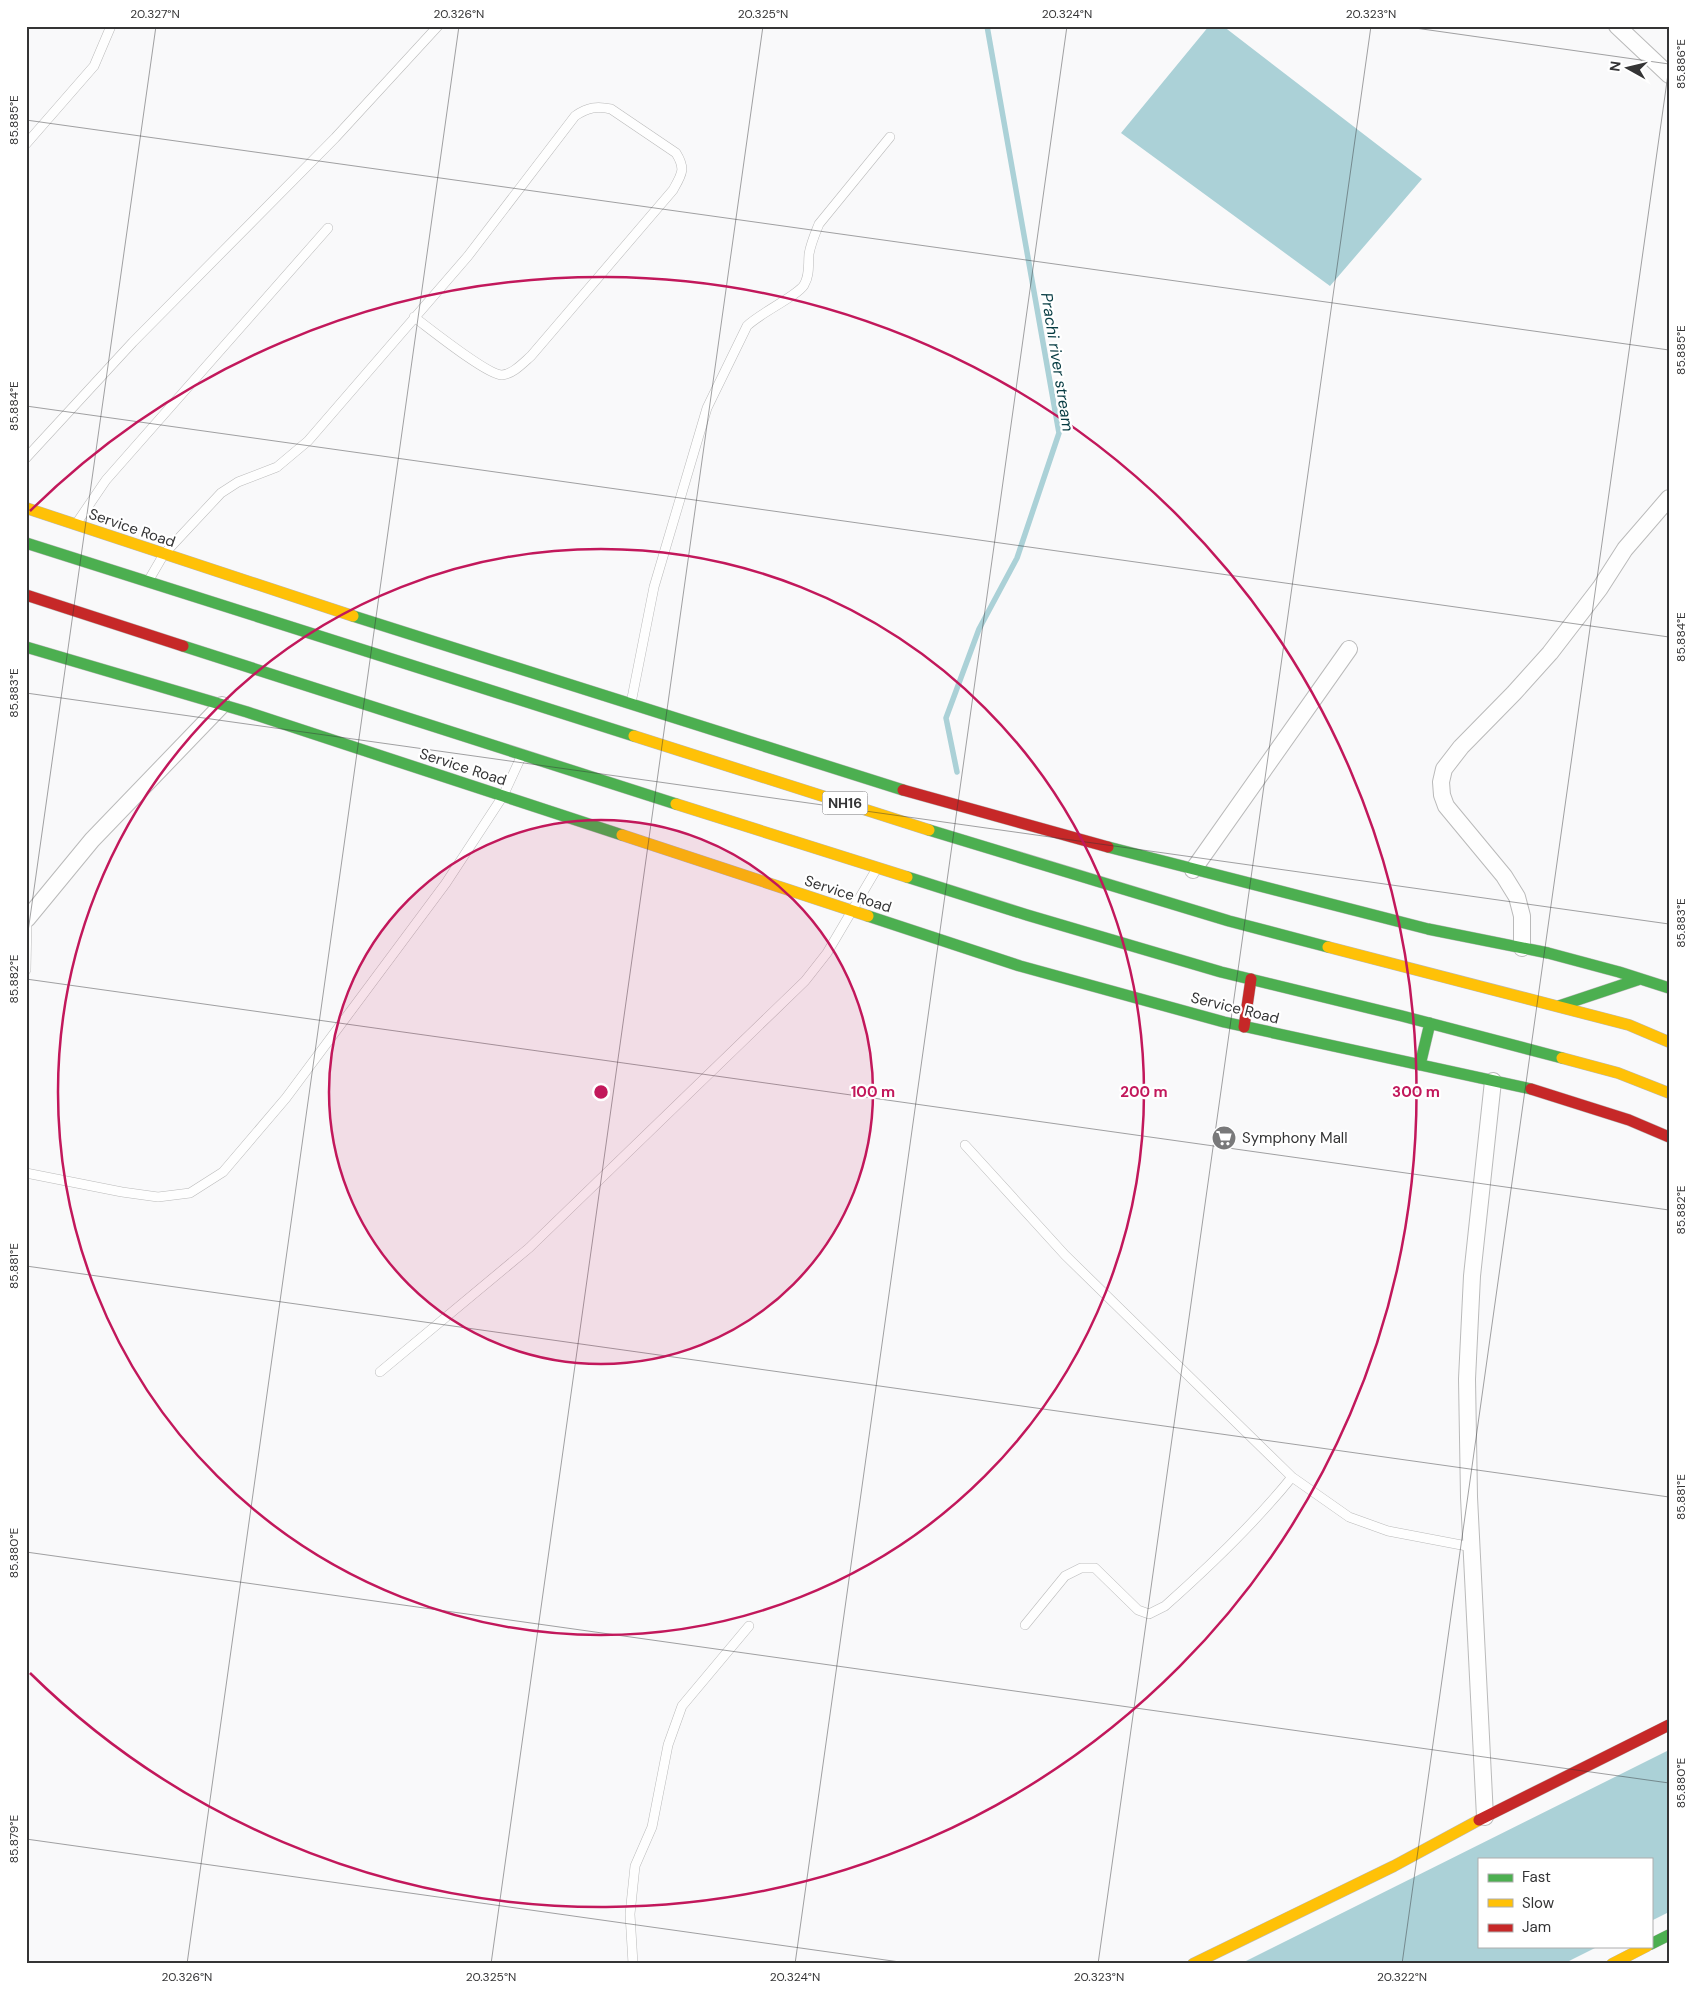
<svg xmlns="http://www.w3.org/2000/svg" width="1695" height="1990" font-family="'DM Sans',sans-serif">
	<rect width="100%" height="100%" fill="#f9f9fa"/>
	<path fill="#abd1d7" d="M 1209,26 L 1223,26 L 1422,179 L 1330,286 L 1121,133 Z
		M 1669,1750 L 1669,1912 L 1651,1921 L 1651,1859 L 1479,1859 L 1479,1946 L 1599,1946 L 1563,1964 L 1240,1964 Z"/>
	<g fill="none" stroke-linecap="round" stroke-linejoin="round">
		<path stroke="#abd1d7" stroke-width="5.5" d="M 957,772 L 946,718 L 979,629 L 1017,558 L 1059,433 L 987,26"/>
		<defs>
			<path id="lane" d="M 26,144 L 94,66 L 111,26
				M 26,458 L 133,342 L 335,138 L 438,26
				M 76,524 L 106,480 L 328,228
				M 150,578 L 164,554 L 221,493 L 238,482 L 277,467 L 308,441 L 468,256 L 575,116 C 588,107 597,106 611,109 L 676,153 C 686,169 682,174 673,190 L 531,356 C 523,363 513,374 502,375 C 487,375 429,328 414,317
				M 631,703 L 654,587 L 707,408 L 747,326 C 760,313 797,296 804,285 C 810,275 808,265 809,254 C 811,243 815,234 819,224 L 890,137
				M 26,970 L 27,917
				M 965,1145 L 1065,1255 L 1292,1477 L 1349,1517 L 1388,1531 L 1472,1547
				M 26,1173 L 122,1192 L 158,1197 L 190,1193 L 223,1172 L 286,1098 L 446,883 L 503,796 L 521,757
				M 380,1372 L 529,1248 L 805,981 L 827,953 L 876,870
				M 1025,1625 L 1065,1576 L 1081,1568 L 1095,1568 L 1138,1610 L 1149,1614 L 1165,1606 C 1210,1566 1254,1524 1292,1477
				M 633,1964 L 630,1914 L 635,1866 L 652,1827 L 668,1745 L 682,1706 L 749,1626"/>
			<path id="street" d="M 1617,26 L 1669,75
				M 1193,870 L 1349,649
				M 27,919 L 92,840 L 222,705
				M 1522,948 L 1522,916 L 1517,897 L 1504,876 L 1446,806 L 1442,795 L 1441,782 L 1444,769 L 1461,747 L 1514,693 L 1550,653 L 1600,588 L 1625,549 L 1669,498
				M 1485,1817 L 1469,1497 L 1467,1379 L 1472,1276 L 1493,1081"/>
			<path id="fast" d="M 26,543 L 634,736
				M 353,616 L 903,790
				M 183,646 L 676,804
				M 26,647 L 247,712 L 622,835
				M 929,830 L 1229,921 L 1328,947
				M 1108,847 L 1428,929 L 1548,953 L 1619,972 L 1669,988
				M 907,877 L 1027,915 L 1221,972 L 1402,1016 L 1562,1058
				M 868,916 L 1020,966 L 1224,1022 L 1531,1089
				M 1559,1006 L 1640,979
				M 1420,1065 L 1430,1023
				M 1651,1944 L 1669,1935"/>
			<path id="slow" d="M 26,508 L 353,616
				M 634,736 L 929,830
				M 676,804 L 907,877
				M 622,835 L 868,916
				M 1328,947 L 1629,1025 L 1669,1042
				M 1562,1058 L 1618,1073 L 1669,1093
				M 1193,1964 L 1394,1866 L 1479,1820
				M 1612,1964 L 1647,1946"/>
			<path id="jam" d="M 26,595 L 183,646
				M 903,790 L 1108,847
				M 1244,1027 L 1251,979
				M 1531,1089 L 1629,1120 L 1669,1137
				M 1479,1820 L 1669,1725"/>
		</defs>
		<use href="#lane" stroke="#bababa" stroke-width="10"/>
		<use href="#street" stroke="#bababa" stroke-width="18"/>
		<use href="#fast" stroke="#bababa" stroke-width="12"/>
		<use href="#slow" stroke="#bababa" stroke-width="12"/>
		<use href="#jam" stroke="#bababa" stroke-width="12"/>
		<use href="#lane" stroke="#fefefe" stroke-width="9"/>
		<use href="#street" stroke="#fefefe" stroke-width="16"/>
		<use href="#fast" stroke="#4caf50" stroke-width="11"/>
		<use href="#slow" stroke="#ffc107" stroke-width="11"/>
		<use href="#jam" stroke="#c62828" stroke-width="11"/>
	</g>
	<path fill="none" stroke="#343435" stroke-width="1" stroke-opacity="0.45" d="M 1401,26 L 1669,64M 26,120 L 1669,350M 26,406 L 1669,637M 26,693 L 1669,924M 26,946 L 156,26M 26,979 L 1669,1210M 26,1266 L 1669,1497M 26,1552 L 1669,1783M 26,1839 L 914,1964M 187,1964 L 459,26M 491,1964 L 763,26M 795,1964 L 1067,26M 1098,1964 L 1371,26M 1402,1964 L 1669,67"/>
	<circle cx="601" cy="1092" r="272" fill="#c2185b" fill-opacity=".12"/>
	<g fill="none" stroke="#c2185b" stroke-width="2.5">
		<circle cx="601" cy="1092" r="272"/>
		<circle cx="601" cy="1092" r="543"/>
		<path d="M30 511A815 815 0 1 1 30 1673"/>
	</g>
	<defs>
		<symbol id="supermarket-disc" viewBox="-11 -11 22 22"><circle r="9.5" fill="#79797a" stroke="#fff"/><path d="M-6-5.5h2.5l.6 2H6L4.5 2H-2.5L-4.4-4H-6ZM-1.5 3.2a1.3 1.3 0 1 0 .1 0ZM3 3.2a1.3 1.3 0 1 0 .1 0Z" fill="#fff"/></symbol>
	</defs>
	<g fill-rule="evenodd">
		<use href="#supermarket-disc" x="1210" y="1124" width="28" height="28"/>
	</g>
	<g text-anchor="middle" stroke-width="4.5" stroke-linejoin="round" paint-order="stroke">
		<rect fill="#fff" stroke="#717172" stroke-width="1" x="822.5" y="791.5" width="45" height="23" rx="4"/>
		<g font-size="14" font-weight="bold" fill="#343435">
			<text x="845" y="808">NH16</text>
		</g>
		<g font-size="15" fill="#343435" stroke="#fff">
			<text transform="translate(132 528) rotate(19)" y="5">Service Road</text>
			<text transform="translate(463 767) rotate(18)" y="5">Service Road</text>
			<text transform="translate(848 894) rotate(18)" y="5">Service Road</text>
			<text transform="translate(1235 1008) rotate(14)" y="5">Service Road</text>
		</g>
		<g font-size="15" fill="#343435" stroke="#fff" text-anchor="start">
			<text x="1242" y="1143">Symphony Mall</text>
		</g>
		<g font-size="16" font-style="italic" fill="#063b42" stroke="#fff">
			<text transform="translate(1058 362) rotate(81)" y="6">Prachi river stream</text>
		</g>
	</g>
	<circle cx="601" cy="1092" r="8" fill="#c2185b" stroke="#fff" stroke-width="2.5"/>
	<g font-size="15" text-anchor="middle" font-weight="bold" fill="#c2185b" stroke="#fff" stroke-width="4.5" stroke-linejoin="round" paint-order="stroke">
		<text x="873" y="1097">100 m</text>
		<text x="1144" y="1097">200 m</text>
		<text x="1416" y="1097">300 m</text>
	</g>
	<rect width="1695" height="1990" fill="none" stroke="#ffffff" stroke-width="55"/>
	<rect x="1478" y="1858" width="175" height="90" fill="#ffffff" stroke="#aeaeae"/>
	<rect x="1488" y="1874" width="25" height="8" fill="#4caf50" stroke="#aeaeae"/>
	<text x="1522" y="1882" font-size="15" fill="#343435">Fast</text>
	<rect x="1488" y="1899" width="25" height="8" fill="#ffc107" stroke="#aeaeae"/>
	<text x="1522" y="1908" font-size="15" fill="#343435">Slow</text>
	<rect x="1488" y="1924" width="25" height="8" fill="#c62828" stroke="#aeaeae"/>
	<text x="1522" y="1932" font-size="15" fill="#343435">Jam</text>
	<g transform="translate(1628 68) rotate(278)" stroke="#ffffff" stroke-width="4" paint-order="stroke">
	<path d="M0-4L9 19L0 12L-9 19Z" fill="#343435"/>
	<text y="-8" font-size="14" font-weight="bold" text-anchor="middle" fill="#343435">N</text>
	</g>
	<rect x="28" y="28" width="1640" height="1934" fill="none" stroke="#343435" stroke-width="2"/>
	<g font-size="12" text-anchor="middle" fill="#343435">
		<text x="155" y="18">20.327°N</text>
		<text x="459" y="18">20.326°N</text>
		<text x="763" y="18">20.325°N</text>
		<text x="1067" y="18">20.324°N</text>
		<text x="1371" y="18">20.323°N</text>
		<text transform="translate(1681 64) rotate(-90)" y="4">85.886°E</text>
		<text transform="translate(14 120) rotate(-90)" y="4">85.885°E</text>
		<text transform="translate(1681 350) rotate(-90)" y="4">85.885°E</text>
		<text transform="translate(14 406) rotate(-90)" y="4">85.884°E</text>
		<text transform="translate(1681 637) rotate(-90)" y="4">85.884°E</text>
		<text transform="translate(14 693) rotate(-90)" y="4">85.883°E</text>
		<text transform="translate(1681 923) rotate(-90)" y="4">85.883°E</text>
		<text transform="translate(14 979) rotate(-90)" y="4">85.882°E</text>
		<text transform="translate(1681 1210) rotate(-90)" y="4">85.882°E</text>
		<text transform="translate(14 1266) rotate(-90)" y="4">85.881°E</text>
		<text transform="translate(1681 1497) rotate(-90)" y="4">85.881°E</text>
		<text transform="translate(14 1553) rotate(-90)" y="4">85.880°E</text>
		<text transform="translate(1681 1783) rotate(-90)" y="4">85.880°E</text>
		<text transform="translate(14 1839) rotate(-90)" y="4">85.879°E</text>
		<text x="187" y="1981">20.326°N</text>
		<text x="491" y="1981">20.325°N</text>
		<text x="795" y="1981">20.324°N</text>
		<text x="1099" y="1981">20.323°N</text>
		<text x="1402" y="1981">20.322°N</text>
	</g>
</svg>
